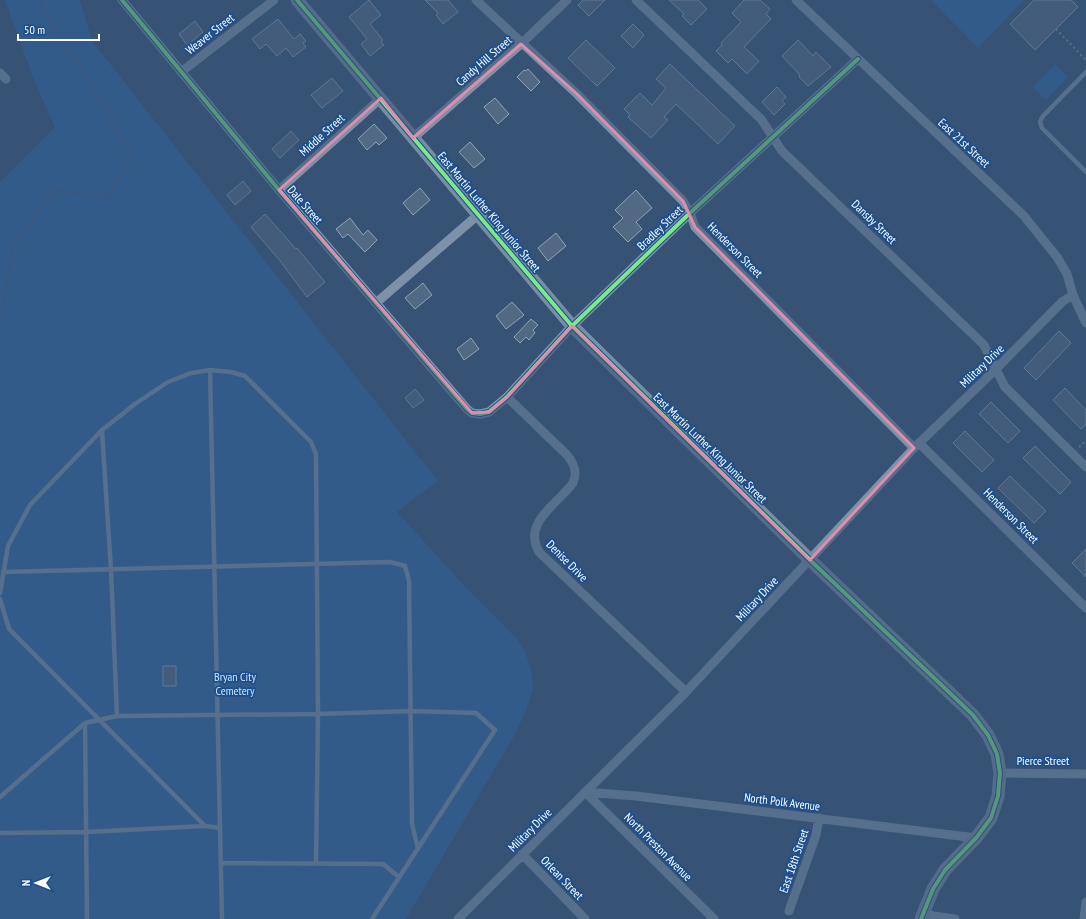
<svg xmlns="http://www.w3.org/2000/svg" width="1086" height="919" font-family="'PT Sans Narrow',sans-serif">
	<rect width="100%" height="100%" fill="#365274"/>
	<path fill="#2f66a5" d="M 5,0 L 80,0 L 92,41 L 438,481 L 397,512 L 472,594 L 518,640 L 526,654 L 532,672 L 533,688 L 526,711 L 514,736 L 406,919 L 0,919 L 0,182 L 55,127 L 35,83 Z
		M 931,0 L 1024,0 L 978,48 Z
		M 1055,64 L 1068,77 L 1046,100 L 1033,87 Z"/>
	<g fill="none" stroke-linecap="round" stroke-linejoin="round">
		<path stroke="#3b618d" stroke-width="3" d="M 0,311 L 3,310 L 12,249 L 55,190 L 107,198 L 132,157 L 86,76 L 42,6 L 41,0"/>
	</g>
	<path fill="#526984" stroke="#92a2b6" d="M 369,0 L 381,15 L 370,24 L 383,40 L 381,42 L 384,45 L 370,56 L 361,44 L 367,39 L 349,17 Z
		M 425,0 L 448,0 L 458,12 L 443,24 L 436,15 L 438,13 Z
		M 583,0 L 605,0 L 589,16 L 578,5 Z
		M 669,0 L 698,0 L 707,9 L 691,25 L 682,16 L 684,14 Z
		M 744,0 L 760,0 L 770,9 L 766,14 L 771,19 L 744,47 L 759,61 L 747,74 L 732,59 L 728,63 L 716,51 L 722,45 L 721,43 L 741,22 L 732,13 Z
		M 1034,0 L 1071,0 L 1078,7 L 1035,50 L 1010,24 Z
		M 278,19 L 294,39 L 300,34 L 306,41 L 303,43 L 306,47 L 293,57 L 286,48 L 277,56 L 266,44 L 260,49 L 252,39 Z
		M 195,21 L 203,32 L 187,45 L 179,34 Z
		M 633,24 L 644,35 L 633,48 L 621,36 Z
		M 586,40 L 615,68 L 597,86 L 568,58 Z
		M 798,40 L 813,56 L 816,52 L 831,67 L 808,86 L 799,77 L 800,75 L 782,56 Z
		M 670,64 L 735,126 L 718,144 L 676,104 L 664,117 L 668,120 L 651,138 L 628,117 L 630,115 L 624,109 L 640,93 L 652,105 L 666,88 L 656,79 Z
		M 528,69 L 540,82 L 531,91 L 517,77 L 524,70 L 526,71 Z
		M 332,78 L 343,91 L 322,108 L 311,95 Z
		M 777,87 L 786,97 L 782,100 L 785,104 L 774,115 L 762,102 Z
		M 495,98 L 509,114 L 498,124 L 484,107 Z
		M 374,124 L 387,138 L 379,145 L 376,142 L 367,150 L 358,139 Z
		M 291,131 L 299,140 L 280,158 L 272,149 Z
		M 470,142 L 485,159 L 474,168 L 459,152 Z
		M 243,181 L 251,191 L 235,205 L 227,195 Z
		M 420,188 L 430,200 L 413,215 L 403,203 Z
		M 636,190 L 652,208 L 636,222 L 642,229 L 628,242 L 613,227 L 623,218 L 615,210 Z
		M 265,214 L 296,249 L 297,248 L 325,282 L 307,297 L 281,262 L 251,227 Z
		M 350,218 L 363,235 L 368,230 L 377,240 L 365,252 L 348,234 L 343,238 L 336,229 Z
		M 556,233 L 566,246 L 548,261 L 538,248 Z
		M 423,283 L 432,295 L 415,309 L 405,298 Z
		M 512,302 L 524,315 L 506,329 L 496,316 Z
		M 531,319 L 538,325 L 533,330 L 535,333 L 529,340 L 526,337 L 520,343 L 514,337 Z
		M 1059,331 L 1071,343 L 1036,380 L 1024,368 Z
		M 471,338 L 479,349 L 464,360 L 457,349 Z
		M 1065,388 L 1086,410 L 1086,424 L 1081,429 L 1053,400 Z
		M 415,389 L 424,400 L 413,408 L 405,398 Z
		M 991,402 L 1020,431 L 1008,443 L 979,414 Z
		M 965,431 L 994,460 L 982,472 L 953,443 Z
		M 1035,446 L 1071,482 L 1060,494 L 1023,458 Z
		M 1010,476 L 1046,511 L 1034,523 L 998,488 Z
		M 1086,549 L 1086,577 L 1072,563 Z
		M 163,666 L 176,666 L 176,686 L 163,686 Z"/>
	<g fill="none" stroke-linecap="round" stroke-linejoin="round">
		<path stroke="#7d92a8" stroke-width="2" stroke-dasharray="2 3" stroke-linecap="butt" d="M 1056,29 L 1086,60
			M 1079,447 L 1086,441"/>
		<path stroke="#7d92a8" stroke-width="4.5" d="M 1086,72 L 1043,116 L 1040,122 L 1042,128 L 1086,172
			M 210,370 L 222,919
			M 102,430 L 111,570 L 117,716
			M 3,572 L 390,562 L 405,566 L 409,581 L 412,824 L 418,849
			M 0,593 L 8,546 L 30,505 L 102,430 L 135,404 L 168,382 L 191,373 L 210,370 L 231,372 L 245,376 L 311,442 L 316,454 L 318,714 L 316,864
			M 0,599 L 9,629 L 205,826
			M 85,723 L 87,919
			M 0,797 L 85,723 L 117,716 L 318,714 L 412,711 L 476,713 L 495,730 L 372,919
			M 0,833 L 86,832 L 205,826 L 220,828
			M 221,863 L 383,864 L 399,877"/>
		<path stroke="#7d92a8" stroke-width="9" d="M 122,0 L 279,190 L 467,409 L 472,413 L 480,414 L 489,412 L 507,397 L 572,326 L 690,213 L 858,59
			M 476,0 L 577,94 L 683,201 L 690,213 L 695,227 L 914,448
			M 636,0 L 761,119 L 782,151 L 984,345 L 1005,387 L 1086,467
			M 796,0 L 1024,216 L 1057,257 L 1067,274 L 1073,295 L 1086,323
			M 181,72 L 274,0
			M 0,73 L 6,79
			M 413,138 L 521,44 L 567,0
			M 279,190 L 381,98
			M 376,303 L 479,214
			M 507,397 L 566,454 C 574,463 578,472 573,483 C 558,504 522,522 539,552 L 686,692
			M 919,443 L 1086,608
			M 1000,773 L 1086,774
			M 585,792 L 636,796 L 976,838
			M 585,792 L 714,919
			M 522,854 L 585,919
			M 789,911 L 816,835 L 819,818
			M 923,912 L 933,916 L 955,919
			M 458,919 L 686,692 L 914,448 L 995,370 L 1063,301 L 1073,295
			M 1084,919 L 1086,902"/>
		<path stroke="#798da4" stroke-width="13" d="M 297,0 L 572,326 L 810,560 L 973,715 L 988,735 L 997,754 L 1000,773 L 998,796 L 991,818 L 976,838 L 945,870 L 933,889 L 921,919"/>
		<defs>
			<path id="cycleway" d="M 122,0 L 279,190 L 467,409 L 472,413 L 480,414 L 489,412 L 507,397 L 572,326 L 690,213 L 858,59
				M 297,0 L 572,326 L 810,560 L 973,715 L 988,735 L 997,754 L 1000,773 L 998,796 L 991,818 L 976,838 L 945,870 L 933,889 L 921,919"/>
		</defs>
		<use href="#cycleway" stroke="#1b4f8f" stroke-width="6"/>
		<use href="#cycleway" stroke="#7ce984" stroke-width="4"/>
	</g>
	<path d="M0 0H1086V919H0ZM 521,44 L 577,94 L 683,201 L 695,227 L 914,448 L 810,560 L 572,326 L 507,397 L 489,412 L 472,413 L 279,190 L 381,98 L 413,138 Z" fill="#365274" fill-opacity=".55" fill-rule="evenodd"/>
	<path fill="none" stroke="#e08cad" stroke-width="3" stroke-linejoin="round" d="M 521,44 L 577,94 L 683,201 L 695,227 L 914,448 L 810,560 L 572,326 L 507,397 L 489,412 L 472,413 L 279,190 L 381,98 L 413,138 Z"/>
	<g text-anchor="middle" stroke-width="3.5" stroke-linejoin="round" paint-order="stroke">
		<g font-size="12" fill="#fff" stroke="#1b4f8f">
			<text transform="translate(210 34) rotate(-38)" y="4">Weaver Street</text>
			<text transform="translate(484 61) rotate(-41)" y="4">Candy Hill Street</text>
			<text transform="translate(322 135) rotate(-42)" y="4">Middle Street</text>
			<text transform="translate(964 143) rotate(43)" y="4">East 21st Street</text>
			<text transform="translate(305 205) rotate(49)" y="4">Dale Street</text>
			<text transform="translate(489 212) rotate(50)" y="4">East Martin Luther King Junior Street</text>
			<text transform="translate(874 222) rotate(44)" y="4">Dansby Street</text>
			<text transform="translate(660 228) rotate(-44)" y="4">Bradley Street</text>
			<text transform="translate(735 250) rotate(45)" y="4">Henderson Street</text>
			<text transform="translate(982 366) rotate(-44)" y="4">Military Drive</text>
			<text transform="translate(710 448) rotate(44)" y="4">East Martin Luther King Junior Street</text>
			<text transform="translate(1011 516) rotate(45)" y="4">Henderson Street</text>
			<text transform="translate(567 561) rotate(45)" y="4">Denise Drive</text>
			<text transform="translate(757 599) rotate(-47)" y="4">Military Drive</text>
			<text x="1043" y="765">Pierce Street</text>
			<text transform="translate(782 802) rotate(7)" y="4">North Polk Avenue</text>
			<text transform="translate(530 830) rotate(-45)" y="4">Military Drive</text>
			<text transform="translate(658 847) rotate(45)" y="4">North Preston Avenue</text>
			<text transform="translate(794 861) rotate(-71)" y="4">East 18th Street</text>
			<text transform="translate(562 878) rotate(46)" y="4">Orlean Street</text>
		</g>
		<g font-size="12" fill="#cfe3fa" stroke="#1b4f8f">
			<text x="235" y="681">Bryan City<tspan x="235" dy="14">Cemetery</tspan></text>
		</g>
	</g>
	<g transform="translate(36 883) rotate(270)" stroke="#1b4f8f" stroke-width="3" paint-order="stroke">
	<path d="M0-3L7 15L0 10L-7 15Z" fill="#ffffff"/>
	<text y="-6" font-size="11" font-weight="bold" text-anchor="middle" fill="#ffffff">N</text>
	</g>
	<path d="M18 34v6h81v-6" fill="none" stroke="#ffffff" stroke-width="2"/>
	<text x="24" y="34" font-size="12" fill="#ffffff" stroke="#1b4f8f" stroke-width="3" paint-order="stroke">50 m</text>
</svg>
